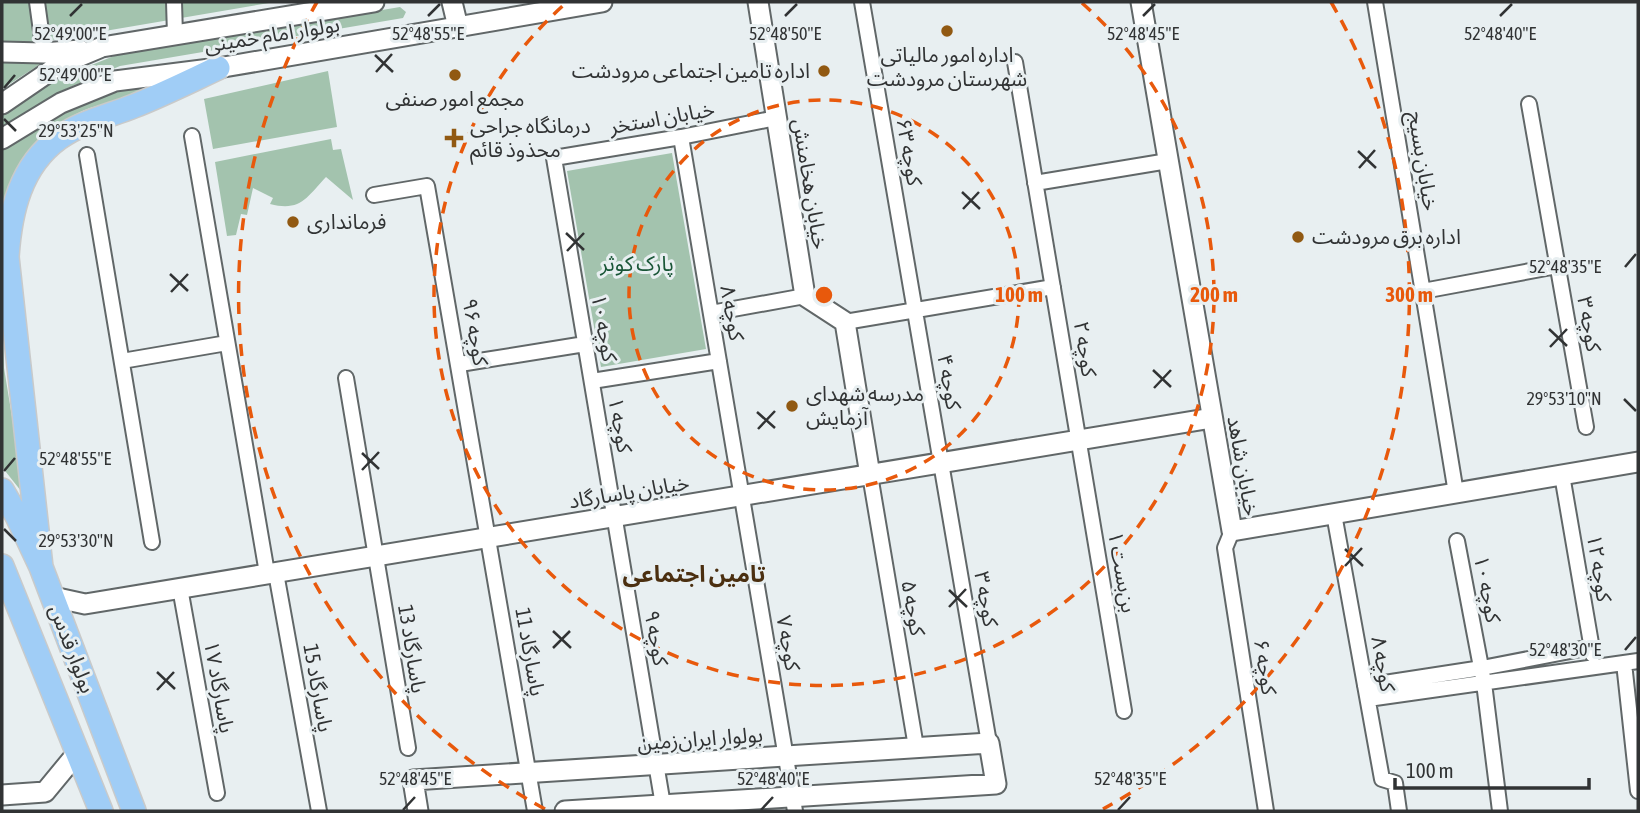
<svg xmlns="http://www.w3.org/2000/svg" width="1640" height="813" font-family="'Asap Condensed','Noto Sans Arabic',sans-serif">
	<rect width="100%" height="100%" fill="#e8eff1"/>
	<path fill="#a3c3ae" d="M 2,2 L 275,2 L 5,48 L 2,47 Z
		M 400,7 L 406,12 L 403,18 L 120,66 L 61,91 L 2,127 L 2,113 L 54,80 L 119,54 Z
		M 45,61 L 2,89 L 2,62 L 25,63 Z
		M 328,71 L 337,127 L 213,149 L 204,99 Z
		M 164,74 C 155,80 146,88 137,93 C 123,101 105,103 90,108 C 46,124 9,166 2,212 L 2,140 L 59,108 Z
		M 331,139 L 333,150 L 341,149 L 353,200 L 326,177 C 307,197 301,212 270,204 L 273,198 L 253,188 L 247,215 L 241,214 L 236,235 L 227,236 L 215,162 Z
		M 672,153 L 706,349 L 601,367 L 567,171 Z
		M 2,316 L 4,368 L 25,496 L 2,467 Z"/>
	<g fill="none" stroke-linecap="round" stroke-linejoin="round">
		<defs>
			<path id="street" d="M 37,2 L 44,53
				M 174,2 L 175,35
				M 862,2 L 989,743
				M 1375,2 L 1456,493
				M 1015,62 L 1124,711
				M 1529,104 L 1586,427
				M 192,136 L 267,573
				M 681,137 L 795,811
				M 87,155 L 152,542
				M 1035,183 L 1168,161
				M 374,195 L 427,186 L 535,811
				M 1423,291 L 1557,266
				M 711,313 L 805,296
				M 845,322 L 1053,287
				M 122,361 L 227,343
				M 460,364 L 585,344
				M 346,378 L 408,748
				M 592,381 L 719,361
				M 870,475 L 916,747
				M 1562,475 L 1593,655
				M 1334,514 L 1382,779 L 1395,783 L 1399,811
				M 1232,531 L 1225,548 L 1266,811
				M 1457,541 L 1484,683 L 1500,811
				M 276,573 L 319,811
				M 180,588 L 217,793
				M 1624,663 L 1638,791
				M 1365,686 L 1482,668 L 1591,647
				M 1368,699 L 1638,661
				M 664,811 L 554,158 L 681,137 L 776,118"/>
			<path id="secondary" d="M 452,2 L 458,27
				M 758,2 L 805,296 L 845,322 L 870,475
				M 1141,2 L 1232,531 L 1638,462
				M 2,52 L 44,53 L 80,50
				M 2,104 L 59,65 L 102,47 L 374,2
				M 2,139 L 61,103 L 115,81 L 218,68 L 602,2
				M 53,597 L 85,604 L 1212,418
				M 2,795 L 45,792 L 78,752
				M 418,811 L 413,780 L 989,743 L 996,784 L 565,811"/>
			<path id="primary" d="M 2,490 L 17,516 L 41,567 L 134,811
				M 2,566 L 101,811
				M 41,567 L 7,257 C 10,212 20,166 59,138 C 81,122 109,116 134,106 C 162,95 190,81 218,68"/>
		</defs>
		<use href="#street" stroke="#616768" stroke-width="18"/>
		<use href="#secondary" stroke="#616768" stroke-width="23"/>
		<use href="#primary" stroke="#c9caca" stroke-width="26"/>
		<use href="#street" stroke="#fff" stroke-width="14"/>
		<use href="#secondary" stroke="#fff" stroke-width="19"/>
		<use href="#primary" stroke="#a0cdf6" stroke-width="23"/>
	</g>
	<path fill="none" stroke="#313334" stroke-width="2.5" d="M 70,16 L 82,4M 428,16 L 440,4M 785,16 L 797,4M 1143,16 L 1155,4M 1500,16 L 1512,4M 375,55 L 393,72M 376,72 L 392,54M 4,88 L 15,75M 4,119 L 16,131M 1358,151 L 1376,168M 1359,168 L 1375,150M 962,192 L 980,209M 963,209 L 979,192M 566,233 L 584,250M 567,251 L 584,233M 1625,267 L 1636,254M 170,274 L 188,291M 171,292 L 188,274M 1549,329 L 1567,346M 1550,347 L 1567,329M 1153,370 L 1171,387M 1154,388 L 1171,370M 1624,399 L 1636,411M 757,412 L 775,428M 758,429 L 775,411M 362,453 L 379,469M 362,470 L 379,452M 4,471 L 15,458M 4,529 L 16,541M 1345,549 L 1363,566M 1345,566 L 1362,548M 949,590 L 967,607M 949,607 L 966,589M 553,631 L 571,648M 553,648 L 570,631M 1625,650 L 1636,637M 157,672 L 175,689M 157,690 L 174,672M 403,810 L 415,797M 761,810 L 773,797M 1118,810 L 1130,797"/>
	<g fill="none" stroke="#e8590c" stroke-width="3.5" stroke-dasharray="12 9">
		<circle cx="824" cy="295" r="195"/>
		<path d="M1082 3A390 390 0 1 1 566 3"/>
		<path d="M545 809A585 585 0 0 1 317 2M1331 2A585 585 0 0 1 1103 809"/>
	</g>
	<g fill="#915912" stroke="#e8eff1" stroke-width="2.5">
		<circle cx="947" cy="31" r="7"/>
		<circle cx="824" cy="71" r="7"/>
		<circle cx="455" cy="75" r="7"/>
		<path d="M450.5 127.5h7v7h7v7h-7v7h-7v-7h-7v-7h7z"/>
		<circle cx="293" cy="222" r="7"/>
		<circle cx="1298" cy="237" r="7"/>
		<circle cx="792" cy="406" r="7"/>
	</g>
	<g text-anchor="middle" stroke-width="6" stroke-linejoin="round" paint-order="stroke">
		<g font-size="21" fill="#313334" stroke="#e8eff1">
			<text transform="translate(272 35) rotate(-9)" y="7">بولوار امام خمینی</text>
			<text transform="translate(662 118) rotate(-10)" y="7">خیابان استخر</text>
			<text transform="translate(909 152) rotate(80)" y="7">کوچه ۶۳</text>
			<text transform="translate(1423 161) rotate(81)" y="7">خیابان بسیج</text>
			<text transform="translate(810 184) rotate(81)" y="7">خیابان هخامنش</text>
			<text transform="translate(732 313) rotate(80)" y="7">کوچه ۸</text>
			<text transform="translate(1589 324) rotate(80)" y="7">کوچه ۳</text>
			<text transform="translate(604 328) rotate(80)" y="7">کوچه ۱۰</text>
			<text transform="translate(475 332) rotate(80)" y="7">کوچه ۹۶</text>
			<text transform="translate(1085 349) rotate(81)" y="7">کوچه ۲</text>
			<text transform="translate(949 382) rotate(80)" y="7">کوچه ۴</text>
			<text transform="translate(620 425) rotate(80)" y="7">کوچه ۱</text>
			<text transform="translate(1243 466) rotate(80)" y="7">خیابان شاهد</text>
			<text transform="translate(629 492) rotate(-9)" y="7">خیابان پاسارگاد</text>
			<text transform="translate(1599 568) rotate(81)" y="7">کوچه ۱۲</text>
			<text transform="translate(1122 572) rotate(80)" y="7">بن‌بست ۱</text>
			<text transform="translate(1487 589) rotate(79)" y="7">کوچه ۱۰</text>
			<text transform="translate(986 599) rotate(80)" y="7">کوچه ۳</text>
			<text transform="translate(913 608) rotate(80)" y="7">کوچه ۵</text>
			<text transform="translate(656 638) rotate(80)" y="7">کوچه ۹</text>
			<text transform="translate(788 643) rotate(80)" y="7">کوچه ۷</text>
			<text transform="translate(72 649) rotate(69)" y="7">بولوار قدس</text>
			<text transform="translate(412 649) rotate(81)" y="7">پاسارگاد 13</text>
			<text transform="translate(530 652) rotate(80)" y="7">پاسارگاد 11</text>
			<text transform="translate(1383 664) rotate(80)" y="7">کوچه ۸</text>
			<text transform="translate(1265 667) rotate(81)" y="7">کوچه ۶</text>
			<text transform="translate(219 687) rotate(80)" y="7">پاسارگاد ۱۷</text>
			<text transform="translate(318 688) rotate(80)" y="7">پاسارگاد 15</text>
			<text transform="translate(700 739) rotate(-4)" y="7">بولوار ایران‌زمین</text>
		</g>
		<g font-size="21" fill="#313334" stroke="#e8eff1" text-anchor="start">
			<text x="947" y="62" text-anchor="middle">اداره امور مالیاتی<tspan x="947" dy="24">شهرستان مرودشت</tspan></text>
			<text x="810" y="78" text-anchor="end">اداره تامین اجتماعی مرودشت</text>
			<text x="455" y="106" text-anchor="middle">مجمع امور صنفی</text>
			<text x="470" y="133">درمانگاه جراحی<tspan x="470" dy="24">محذوذ قائم</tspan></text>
			<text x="307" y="229">فرمانداری</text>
			<text x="1312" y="244">اداره برق مرودشت</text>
			<text x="806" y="401">مدرسه شهدای<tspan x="806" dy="24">آزمایش</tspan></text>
		</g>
		<g font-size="21" fill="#195637" stroke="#e8eff1">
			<text x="637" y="271">پارک کوثر</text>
		</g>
		<g font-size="23" font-weight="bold" fill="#4b2f10" stroke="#e8eff1">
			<text x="694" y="582">تامین اجتماعی</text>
		</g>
	</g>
	<g font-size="18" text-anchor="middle" fill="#313334" stroke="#e8eff1" stroke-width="6" stroke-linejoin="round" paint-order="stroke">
		<text x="70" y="40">52°49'00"E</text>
		<text x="428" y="40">52°48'55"E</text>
		<text x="785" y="40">52°48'50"E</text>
		<text x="1143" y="40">52°48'45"E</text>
		<text x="1500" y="40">52°48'40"E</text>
		<text x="75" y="81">52°49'00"E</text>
		<text x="76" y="137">29°53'25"N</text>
		<text x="1565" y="273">52°48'35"E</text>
		<text x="1564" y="405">29°53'10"N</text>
		<text x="75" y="465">52°48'55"E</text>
		<text x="76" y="547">29°53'30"N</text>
		<text x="1565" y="656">52°48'30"E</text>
		<text x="415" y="785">52°48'45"E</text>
		<text x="773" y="785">52°48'40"E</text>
		<text x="1130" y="785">52°48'35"E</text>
	</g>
	<circle cx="824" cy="295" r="10" fill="#e8590c" stroke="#e8eff1" stroke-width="3.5"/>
	<g font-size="21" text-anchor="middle" font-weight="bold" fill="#e8590c" stroke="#e8eff1" stroke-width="6" stroke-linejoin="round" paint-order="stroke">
		<text x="1019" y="302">100 m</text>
		<text x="1214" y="302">200 m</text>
		<text x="1409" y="302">300 m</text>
	</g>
	<rect width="1640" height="813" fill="none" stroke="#313334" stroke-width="7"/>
	<path d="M1395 778v10h194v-10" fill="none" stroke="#313334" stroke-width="3.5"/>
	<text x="1406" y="778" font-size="21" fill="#313334" stroke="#e8eff1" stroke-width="5" paint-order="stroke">100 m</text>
</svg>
